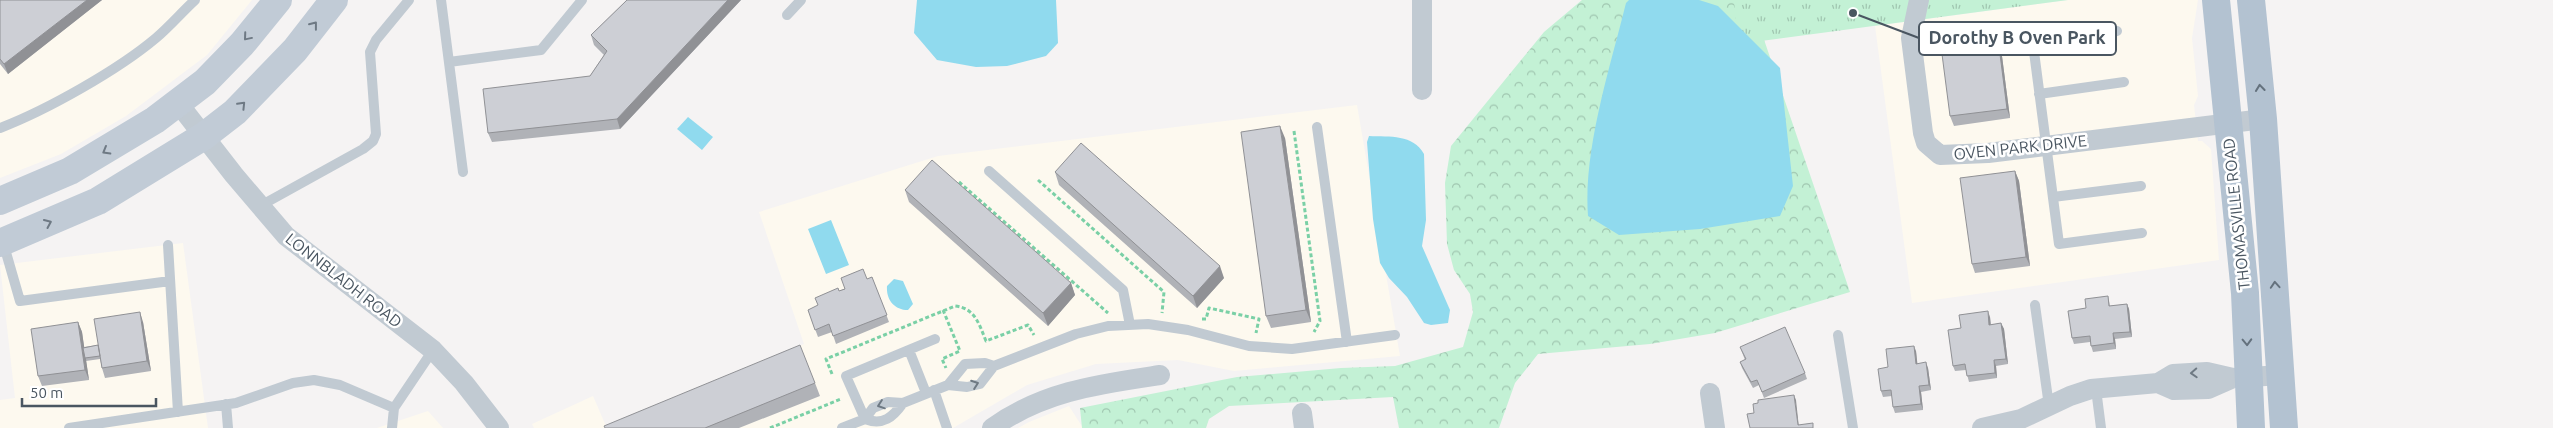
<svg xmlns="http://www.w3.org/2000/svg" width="2553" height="428" font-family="Ubuntu,sans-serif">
	<defs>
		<pattern id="forest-crowns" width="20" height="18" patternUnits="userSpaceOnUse" patternTransform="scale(1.25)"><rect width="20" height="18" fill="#c3f1d5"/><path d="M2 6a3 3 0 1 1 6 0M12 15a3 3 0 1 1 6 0" fill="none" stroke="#a0c6b0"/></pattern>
		<pattern id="park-tufts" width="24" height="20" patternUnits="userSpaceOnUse" patternTransform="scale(1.25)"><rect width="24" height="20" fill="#c3f1d5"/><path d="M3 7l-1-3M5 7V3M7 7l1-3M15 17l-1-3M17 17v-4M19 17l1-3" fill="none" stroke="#a0c6b0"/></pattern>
	</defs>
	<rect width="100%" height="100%" fill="#f5f3f3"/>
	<path fill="#fdf9ef" d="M 0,0 L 252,0 L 207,55 L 126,116 L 61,154 L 0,178 Z
		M 2068,0 L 2198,0 L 2192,38 L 2198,96 L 2194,105 L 2198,141 L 2202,141 L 2211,149 L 2219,260 L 1912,303 L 1875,26 Z
		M 1357,105 L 1400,356 L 1234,371 L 1178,360 L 1096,364 L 1027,385 L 953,428 L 534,428 L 532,424 L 593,396 L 606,426 L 804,344 L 759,212 L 938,156 Z
		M 183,243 L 208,428 L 0,428 L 0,400 L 15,398 L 0,265 Z
		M 1069,406 L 1083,428 L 1018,428 L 1029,422 Z
		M 428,411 L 443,428 L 377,428 Z"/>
	<path fill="url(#forest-crowns)" d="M 1582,0 L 1760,0 L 1758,22 L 1850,292 L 1715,333 L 1650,344 L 1538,354 L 1515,383 L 1499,428 L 1399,428 L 1393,397 L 1229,406 L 1209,419 L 1206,428 L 1082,428 L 1080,408 L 1237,377 L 1341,368 L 1395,366 L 1463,347 L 1473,312 L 1470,294 L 1454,270 L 1447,244 L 1445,183 L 1451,146 L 1544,32 Z"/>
	<path fill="url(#park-tufts)" d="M 1734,0 L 2068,0 L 1738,44 Z"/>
	<path fill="#90daee" d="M 917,0 L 1056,0 L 1058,43 L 1046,56 L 1007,66 L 976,67 L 937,60 L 914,33 Z
		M 1629,0 L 1699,0 L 1718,6 L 1780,68 L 1793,186 L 1780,216 L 1700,229 L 1619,235 L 1588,216 C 1583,150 1610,68 1626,3 Z
		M 688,117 L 713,137 L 702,150 L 677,129 Z
		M 1369,136 C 1390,137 1413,134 1424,154 L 1426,220 L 1422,246 L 1450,310 L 1448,323 L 1431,325 L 1424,323 L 1407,297 L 1389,278 L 1380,263 L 1373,219 L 1367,142 Z
		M 831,220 L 849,265 L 826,274 L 808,229 Z
		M 894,279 L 903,281 L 913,304 L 908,310 C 894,310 886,299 887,286 Z"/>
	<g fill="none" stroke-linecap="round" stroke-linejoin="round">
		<path stroke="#7ad0a6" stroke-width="3" stroke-dasharray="4 2.5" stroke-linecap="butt" d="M 1294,131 L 1320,321 L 1314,332
			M 1038,180 L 1164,292 L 1162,313
			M 959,182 L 1108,313
			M 943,310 L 960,351 L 942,359 L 946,368
			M 1202,319 L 1206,319 L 1209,308 L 1259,319 L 1256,333
			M 832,374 L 826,359 L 955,306 C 975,308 979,324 986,341 L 1028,325 L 1034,335
			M 770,428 L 841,399"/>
		<path stroke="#c1cad2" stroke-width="10" d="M 441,0 L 463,172
			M 787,15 L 801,0
			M 2117,31 L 2033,44 L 2059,244 L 2142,233
			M 449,62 L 541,50 L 582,0
			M 2039,94 L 2124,82
			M 1317,127 L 1347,342
			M 0,128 C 47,110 118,70 156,38 C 170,26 182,12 195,0
			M 989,171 L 1123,290 L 1130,325
			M 2053,197 L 2141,186
			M 260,206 L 363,149 L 373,141 L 376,134 L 370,52 L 376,40 L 409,0
			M 3,242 L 20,301 L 170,281
			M 168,245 L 178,412
			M 2035,305 L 2049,406
			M 1838,335 L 1853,428
			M 909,350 L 926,393
			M 948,385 L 965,364 L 985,363 L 994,366 L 1076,334 L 1108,326 L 1148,324 L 1188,330 L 1249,346 L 1292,349 L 1395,335
			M 2096,389 L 2101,428
			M 934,390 L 947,428
			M 903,403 C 893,417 883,426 865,419 L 846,376 L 935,339
			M 226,404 L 228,428
			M 69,428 L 236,403 L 293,383 L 314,380 L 340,385 L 394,408
			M 392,428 L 394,408 L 433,350
			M 842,428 L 865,419 L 873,408 L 888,402 L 903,403 L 948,385 L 967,387 L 980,384 L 994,366"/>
		<path stroke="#c1cad2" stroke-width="20" d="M 1422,0 L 1422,90
			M 1919,0 L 1911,38 L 1923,133 L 1926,143 L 1940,155 L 1988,153 L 2263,119
			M 178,103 L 234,175 L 286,236 L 433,350 L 464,383 L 499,428
			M 2158,383 L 2174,390 L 2208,389 L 2233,378 L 2282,375
			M 1710,393 L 1715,428
			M 1302,413 L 1304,428
			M 992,428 C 1043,391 1100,384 1160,375
			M 1982,428 L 2021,419 L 2070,396 L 2091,389 L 2158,383 L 2173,374 L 2207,372 L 2233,378"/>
		<path stroke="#c1cbd6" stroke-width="28" d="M 0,201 L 70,171 L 155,120 L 205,82 L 242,44 L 278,0
			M 0,243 L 98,201 L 204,136 L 235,112 L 295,50 L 334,0"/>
		<path stroke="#b3c2d1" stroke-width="28" d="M 2216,0 L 2245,293 L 2251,428
			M 2251,0 L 2263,119 L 2284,428"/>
	</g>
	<path fill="#b0b2b7" d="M 0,0 L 102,0 L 8,74 L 0,64 Z
		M 627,0 L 741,0 L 620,129 L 492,142 L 488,133 L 590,76 L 604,55 L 594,45 L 591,35 Z
		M 1996,23 L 1999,33 L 2010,118 L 1954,126 L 1950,116 Z
		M 1285,138 L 1311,322 L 1271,328 L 1266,316 Z
		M 2015,171 L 2019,181 L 2030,266 L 1975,273 L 1972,264 Z
		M 1055,172 L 1224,278 L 1197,308 L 1059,185 Z
		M 905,190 L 1071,283 L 1075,295 L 1048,326 L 909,202 Z
		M 872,277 L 889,322 L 836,344 L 832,332 L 818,337 L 808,310 L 818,306 L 839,291 Z
		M 2108,296 L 2110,306 L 2127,304 L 2129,309 L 2132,337 L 2115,339 L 2116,349 L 2093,352 L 2090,342 L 2074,344 L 2072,338 L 2086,308 Z
		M 1990,317 L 1991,325 L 2001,323 L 2004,329 L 2008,364 L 1996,366 L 1997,378 L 1969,382 L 1966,370 L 1955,371 L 1953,366 L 1961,328 Z
		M 78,322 L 82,332 L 84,347 L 98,345 L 143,322 L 151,371 L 105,378 L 102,368 L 100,359 L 86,361 L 89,380 L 42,386 L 38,376 Z
		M 1740,347 L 1805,373 L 1807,379 L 1764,398 L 1759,385 L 1753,388 L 1742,368 L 1740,362 L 1745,360 Z
		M 1916,351 L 1917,363 L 1928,368 L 1931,390 L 1921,392 L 1923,410 L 1895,413 L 1893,407 L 1892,396 L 1883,397 L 1881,391 Z
		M 815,383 L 820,396 L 739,428 L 605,428 Z"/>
	<path fill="#909195" d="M 87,0 L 102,0 L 8,74 L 4,64 Z
		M 728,0 L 741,0 L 620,129 L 617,119 Z
		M 1996,23 L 1999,33 L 2010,118 L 2007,109 Z
		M 1280,126 L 1285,138 L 1311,322 L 1306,310 Z
		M 2015,171 L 2019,181 L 2030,266 L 2026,257 Z
		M 1220,266 L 1224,278 L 1197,308 L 1193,296 Z
		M 1071,283 L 1075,295 L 1048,326 L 1043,313 Z
		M 2127,304 L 2129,309 L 2132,337 L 2130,332 Z
		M 1988,311 L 1990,317 L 1991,330 L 1989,325 Z
		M 140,312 L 143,322 L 151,371 L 147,361 Z
		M 78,322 L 82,332 L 89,380 L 85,370 Z
		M 2001,323 L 2004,329 L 2008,364 L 2006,359 Z
		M 2113,333 L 2115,339 L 2116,349 L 2114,343 Z
		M 1914,346 L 1916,351 L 1918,369 L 1916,364 Z
		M 1994,360 L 1996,366 L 1997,378 L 1995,373 Z
		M 1926,362 L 1928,368 L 1931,390 L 1929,385 Z
		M 1919,386 L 1921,392 L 1923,410 L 1921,404 Z
		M 1794,395 L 1796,400 L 1799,428 L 1798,425 Z"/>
	<path fill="#cdcfd5" stroke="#909195" d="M 0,0 L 87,0 L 4,64 L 0,59 Z
		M 627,0 L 728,0 L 617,119 L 488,133 L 483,89 L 590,76 L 607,51 L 591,35 Z
		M 1996,23 L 2007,109 L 1950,116 L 1939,31 Z
		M 1280,126 L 1306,310 L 1266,316 L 1241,132 Z
		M 1081,143 L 1220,266 L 1193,296 L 1055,172 Z
		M 932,160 L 1071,283 L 1043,313 L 905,190 Z
		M 2015,171 L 2026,257 L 1972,264 L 1960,178 Z
		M 863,269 L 867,279 L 872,277 L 887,315 L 833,336 L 829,324 L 815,330 L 808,310 L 818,305 L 815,298 L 838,288 L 839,291 L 845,289 L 841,278 Z
		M 2108,296 L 2109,306 L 2127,304 L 2130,332 L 2113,333 L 2114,343 L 2091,346 L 2090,336 L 2072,338 L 2068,311 L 2086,308 L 2085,299 Z
		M 1988,311 L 1989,325 L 2001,323 L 2006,359 L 1994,360 L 1995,373 L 1967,376 L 1965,364 L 1953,366 L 1948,330 L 1961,328 L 1959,315 Z
		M 140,312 L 147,361 L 102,368 L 94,319 Z
		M 78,322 L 85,370 L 38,376 L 31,329 Z
		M 1785,327 L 1805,373 L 1762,392 L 1757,380 L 1751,382 L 1740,362 L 1746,359 L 1740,347 Z
		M 98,345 L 100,356 L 85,358 L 83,348 Z
		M 800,345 L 815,383 L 705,428 L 605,428 L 604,426 Z
		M 1914,346 L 1916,364 L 1926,362 L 1929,385 L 1919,386 L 1921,404 L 1893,407 L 1891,390 L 1881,391 L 1878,369 L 1888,367 L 1886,349 Z
		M 1794,395 L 1798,425 L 1813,423 L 1813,428 L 1750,428 L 1747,414 L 1754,413 L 1753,404 L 1758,403 L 1758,400 Z"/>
	<defs><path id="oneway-chevron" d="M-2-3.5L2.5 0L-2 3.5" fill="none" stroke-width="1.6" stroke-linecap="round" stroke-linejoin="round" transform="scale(1.25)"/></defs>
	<g stroke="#6e7984">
		<use href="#oneway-chevron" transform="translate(314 25) rotate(-52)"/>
		<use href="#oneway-chevron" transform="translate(247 37) rotate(130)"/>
		<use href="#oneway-chevron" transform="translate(242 105) rotate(-46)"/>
		<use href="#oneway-chevron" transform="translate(106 151) rotate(150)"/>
		<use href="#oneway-chevron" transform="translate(48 223) rotate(-24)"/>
	</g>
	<g stroke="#64717d">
		<use href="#oneway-chevron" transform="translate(2260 88) rotate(-96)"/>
		<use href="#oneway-chevron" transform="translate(2275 285) rotate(-94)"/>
		<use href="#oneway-chevron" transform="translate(2247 342) rotate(88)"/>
	</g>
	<g stroke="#6e7983">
		<use href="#oneway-chevron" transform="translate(2194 373) rotate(177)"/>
		<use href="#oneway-chevron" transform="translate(975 384) rotate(-20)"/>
		<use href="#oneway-chevron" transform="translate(881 405) rotate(161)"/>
	</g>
	<g text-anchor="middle" stroke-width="5" stroke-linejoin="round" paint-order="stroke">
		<g font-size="16" fill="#4a5661" stroke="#fff">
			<text transform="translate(2020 147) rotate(-6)" y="6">OVEN PARK DRIVE</text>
			<text transform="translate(2236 214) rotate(-96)" y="6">THOMASVILLE ROAD</text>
			<text transform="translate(344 280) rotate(38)" y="6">LONNBLADH ROAD</text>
		</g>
	</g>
	<path fill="none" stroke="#4a5661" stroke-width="2" d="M1853 13L1919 38"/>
	<circle fill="#4a5661" stroke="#fff" stroke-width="2" cx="1853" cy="13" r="5"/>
	<rect fill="#fff" stroke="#4a5661" stroke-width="2" x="1919" y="22" width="197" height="33" rx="5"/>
	<g font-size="18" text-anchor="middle" font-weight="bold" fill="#4a5661">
		<text x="2017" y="44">Dorothy B Oven Park</text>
	</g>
	<path d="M22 398v8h134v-8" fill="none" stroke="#4a5661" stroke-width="2.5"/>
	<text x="30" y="398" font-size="15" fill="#4a5661" stroke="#ffffff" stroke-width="4" paint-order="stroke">50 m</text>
</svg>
